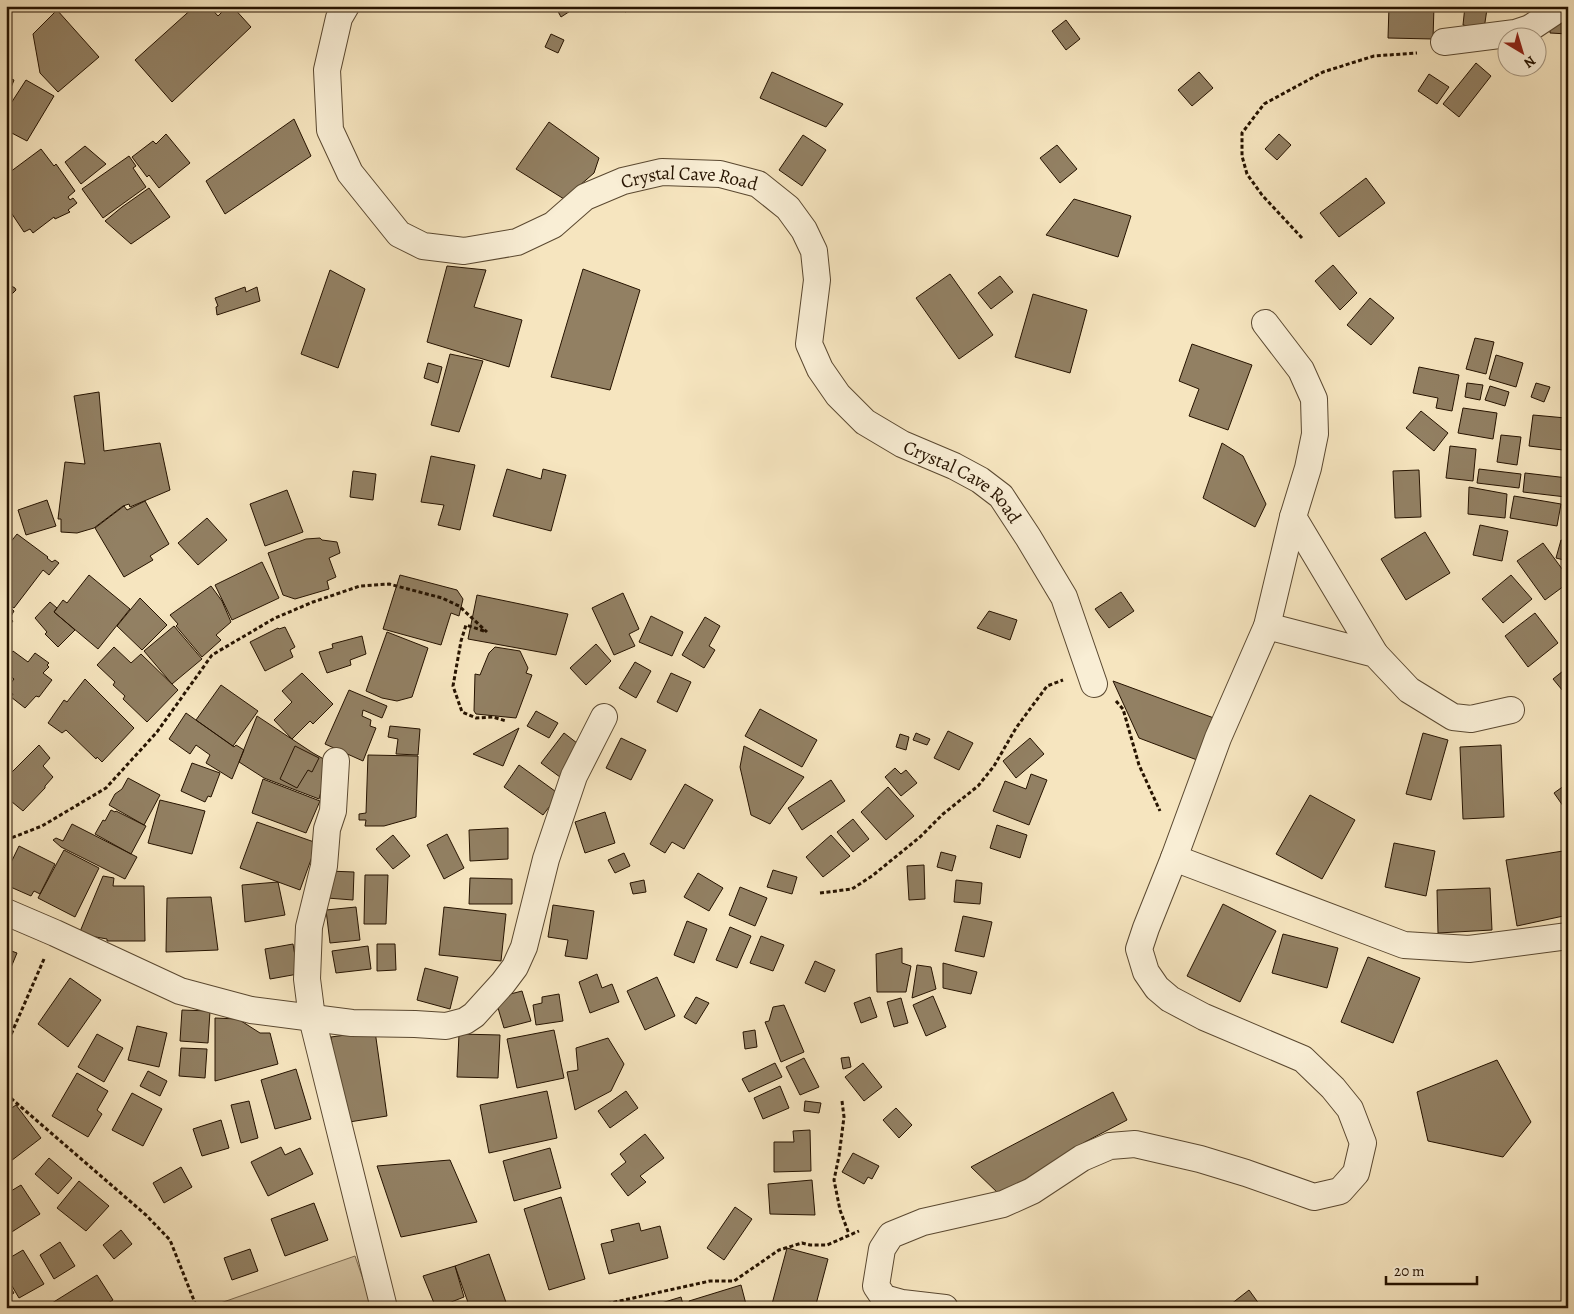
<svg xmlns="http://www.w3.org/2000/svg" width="1574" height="1314" font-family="Alegreya,serif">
	<rect width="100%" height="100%" fill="#f6e5bf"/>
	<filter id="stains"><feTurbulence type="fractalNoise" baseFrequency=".004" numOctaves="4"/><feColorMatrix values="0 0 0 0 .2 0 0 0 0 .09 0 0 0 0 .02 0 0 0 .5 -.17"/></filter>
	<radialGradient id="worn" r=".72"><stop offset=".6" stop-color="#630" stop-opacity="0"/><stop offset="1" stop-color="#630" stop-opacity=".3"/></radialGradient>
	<path fill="#d3c19f" stroke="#7c6a50" d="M 355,1256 L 373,1308 L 209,1307 Z"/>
	<path fill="#928063" stroke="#261300" d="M 195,6 L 209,6 L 218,16 L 228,6 L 232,6 L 251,27 L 172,102 L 135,60 Z
		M 555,6 L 578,6 L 561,17 Z
		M 612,6 L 628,6 L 626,12 Z
		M 1389,6 L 1434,6 L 1433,39 L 1388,38 Z
		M 1465,6 L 1487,9 L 1484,29 L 1463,25 Z
		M 57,10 L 99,57 L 58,92 L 40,73 L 33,34 Z
		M 1551,15 L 1568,16 L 1568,34 L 1550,33 Z
		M 1066,20 L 1080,39 L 1066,50 L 1052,31 Z
		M 551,34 L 564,40 L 558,53 L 545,47 Z
		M 1476,63 L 1491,76 L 1459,117 L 1443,104 Z
		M 772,72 L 843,104 L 826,127 L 760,98 Z
		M 1199,72 L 1213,88 L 1192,106 L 1178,90 Z
		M 1429,74 L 1449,87 L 1437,104 L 1418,91 Z
		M 6,77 L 14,80 L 6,100 Z
		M 26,80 L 54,96 L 27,141 L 6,130 L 6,111 Z
		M 294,119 L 311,156 L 225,214 L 206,181 Z
		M 549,122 L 599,158 L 594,173 L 564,199 L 516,169 Z
		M 166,134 L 190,163 L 159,188 L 149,175 L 147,177 L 132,157 L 153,141 L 156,144 Z
		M 1279,134 L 1291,145 L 1277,160 L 1265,149 Z
		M 803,135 L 826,150 L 802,186 L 779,170 Z
		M 1057,145 L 1077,169 L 1060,183 L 1040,158 Z
		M 85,146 L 106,164 L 81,184 L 65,162 Z
		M 41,149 L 54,166 L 56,164 L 75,191 L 68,197 L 70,200 L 73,198 L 77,203 L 68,210 L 70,212 L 55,219 L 54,217 L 33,233 L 30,229 L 24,232 L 6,205 L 6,175 Z
		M 129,156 L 136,166 L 133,168 L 146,187 L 103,218 L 82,189 Z
		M 1366,178 L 1385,203 L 1339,237 L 1320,213 Z
		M 149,188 L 170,217 L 131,244 L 105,221 L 122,207 Z
		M 1074,199 L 1131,216 L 1118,257 L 1046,235 Z
		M 1333,265 L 1357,293 L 1340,310 L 1315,281 Z
		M 447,266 L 486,270 L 474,307 L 522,320 L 509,367 L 427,342 Z
		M 583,269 L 640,290 L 610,390 L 551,377 Z
		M 330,270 L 365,289 L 338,368 L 301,354 Z
		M 950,274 L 993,335 L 959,359 L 916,298 Z
		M 1000,276 L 1013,292 L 991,309 L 978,293 Z
		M 6,283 L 15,288 L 16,290 L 8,298 L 6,297 Z
		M 245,287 L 246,292 L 257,287 L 260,301 L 217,315 L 216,307 L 218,306 L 215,298 Z
		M 1033,294 L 1087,310 L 1070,373 L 1015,357 Z
		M 1370,298 L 1394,318 L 1371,345 L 1347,325 Z
		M 1475,338 L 1494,342 L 1486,374 L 1466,369 Z
		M 1192,344 L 1252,365 L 1228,430 L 1189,416 L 1199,389 L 1179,381 Z
		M 450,354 L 483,361 L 459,432 L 431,425 Z
		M 1496,355 L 1523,363 L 1516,387 L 1489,379 Z
		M 428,363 L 442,367 L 438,383 L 424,378 Z
		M 1419,367 L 1459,375 L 1452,411 L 1436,408 L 1438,398 L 1413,393 Z
		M 1467,383 L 1483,385 L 1480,400 L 1465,397 Z
		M 1536,383 L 1550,387 L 1544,402 L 1531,397 Z
		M 1490,386 L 1509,392 L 1505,406 L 1485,400 Z
		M 99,392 L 104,451 L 160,443 L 170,490 L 130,507 L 129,504 L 123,506 L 94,528 L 77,533 L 61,532 L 61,519 L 58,519 L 65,462 L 85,464 L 74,396 Z
		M 1463,408 L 1497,413 L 1493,439 L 1458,433 Z
		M 1421,411 L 1448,433 L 1434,451 L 1406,428 Z
		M 1533,415 L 1566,418 L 1563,450 L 1529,446 Z
		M 1501,435 L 1521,437 L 1517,465 L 1497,462 Z
		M 1222,443 L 1243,456 L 1266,504 L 1255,527 L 1203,498 Z
		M 1450,446 L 1476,449 L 1473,481 L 1446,478 Z
		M 431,456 L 475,465 L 460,530 L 438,525 L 444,505 L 421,502 Z
		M 507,469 L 541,479 L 543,469 L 566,475 L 551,531 L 493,516 Z
		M 1479,469 L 1521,474 L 1519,488 L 1477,483 Z
		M 1419,470 L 1421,517 L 1395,518 L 1393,471 Z
		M 353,471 L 376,474 L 373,500 L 350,497 Z
		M 1525,473 L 1568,478 L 1566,497 L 1523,492 Z
		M 1469,487 L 1507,494 L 1505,518 L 1468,514 Z
		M 287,490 L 303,532 L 265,546 L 250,504 Z
		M 1514,496 L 1561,504 L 1557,526 L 1510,518 Z
		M 47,500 L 56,526 L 26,535 L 18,510 Z
		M 145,501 L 169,544 L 150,556 L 153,560 L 124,577 L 95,528 L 124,506 L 127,510 Z
		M 207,518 L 227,540 L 198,565 L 178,543 Z
		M 1480,525 L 1508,531 L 1502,561 L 1473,555 Z
		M 1425,532 L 1450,573 L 1406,600 L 1381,559 Z
		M 17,534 L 48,557 L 47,558 L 52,562 L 55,560 L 59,563 L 49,575 L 43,570 L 14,608 L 6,603 L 6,541 L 9,544 Z
		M 320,538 L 322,540 L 337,542 L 340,553 L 329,558 L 336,577 L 327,581 L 329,589 L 295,599 L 283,595 L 268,553 L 306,539 Z
		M 1561,540 L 1568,542 L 1568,561 L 1556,558 Z
		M 1543,543 L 1568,577 L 1568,583 L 1545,600 L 1517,561 Z
		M 262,562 L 279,598 L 232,620 L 215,585 Z
		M 89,575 L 130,609 L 98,649 L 54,612 L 63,600 L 67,603 Z
		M 400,575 L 457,590 L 463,599 L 459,616 L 451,613 L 441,645 L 383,629 Z
		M 1511,575 L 1532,599 L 1503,623 L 1482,599 Z
		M 211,586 L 222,601 L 231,622 L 216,635 L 221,640 L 202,657 L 176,626 L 178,624 L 170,615 Z
		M 1121,592 L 1134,611 L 1109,628 L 1095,609 Z
		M 623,593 L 639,629 L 629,634 L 635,646 L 614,655 L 592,608 Z
		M 477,595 L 568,614 L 556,655 L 468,639 Z
		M 140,598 L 167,625 L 142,650 L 117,626 Z
		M 50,602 L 57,608 L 54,612 L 75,630 L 58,647 L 45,634 L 47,632 L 35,618 Z
		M 6,604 L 14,611 L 10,618 L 13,621 L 6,630 Z
		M 989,611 L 1017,620 L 1010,640 L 977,628 Z
		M 1535,613 L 1558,643 L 1528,667 L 1505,636 Z
		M 651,616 L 683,632 L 672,656 L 639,642 Z
		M 705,617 L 720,626 L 709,646 L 715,650 L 704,668 L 682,655 Z
		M 174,626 L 202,659 L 172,684 L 144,651 Z
		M 285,627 L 295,647 L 290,650 L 293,657 L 265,671 L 250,642 L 278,628 L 279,629 Z
		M 387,632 L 428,648 L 412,697 L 397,701 L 382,698 L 366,691 Z
		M 362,636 L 366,654 L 350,660 L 351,665 L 327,673 L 319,652 L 333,648 L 332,644 Z
		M 596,644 L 611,661 L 586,685 L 570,668 Z
		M 114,647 L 131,663 L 141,654 L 178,690 L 147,722 L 123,699 L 125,696 L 113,685 L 115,682 L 97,665 Z
		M 495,647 L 520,651 L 528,668 L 526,673 L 532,675 L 516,718 L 476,714 L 474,711 L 475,674 L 480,675 L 489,653 Z
		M 13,651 L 28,662 L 35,653 L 49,663 L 47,665 L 49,667 L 43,673 L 52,680 L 39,697 L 36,696 L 25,708 L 11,697 L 13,694 L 6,689 L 14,679 L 6,673 L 6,661 Z
		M 635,662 L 651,671 L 636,698 L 619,688 Z
		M 1568,667 L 1568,697 L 1553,679 Z
		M 302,673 L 333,704 L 313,724 L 310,721 L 292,739 L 274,720 L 292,702 L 282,691 Z
		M 671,673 L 691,682 L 677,712 L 657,702 Z
		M 85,679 L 134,728 L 102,762 L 97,757 L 96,759 L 66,730 L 62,733 L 48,723 L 64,700 L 67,702 Z
		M 1113,681 L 1222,721 L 1205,763 L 1139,738 Z
		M 221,685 L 258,711 L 233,746 L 196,720 Z
		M 349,690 L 387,706 L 382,718 L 363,710 L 362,716 L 371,720 L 370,726 L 376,728 L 363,761 L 325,744 Z
		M 760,709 L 817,740 L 802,767 L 745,736 Z
		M 536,711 L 558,723 L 549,738 L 527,726 Z
		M 186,713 L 234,747 L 236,745 L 244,750 L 232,779 L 206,763 L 210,755 L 196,745 L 190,754 L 169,739 Z
		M 257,716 L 313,753 L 329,762 L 319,799 L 264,778 L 239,762 Z
		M 390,726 L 420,729 L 418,755 L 396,754 L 398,739 L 388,737 Z
		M 519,728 L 503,766 L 473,754 Z
		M 948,731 L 973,743 L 959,770 L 934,758 Z
		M 564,733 L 586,750 L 564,780 L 541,763 Z
		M 916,733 L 930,739 L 927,745 L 913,740 Z
		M 1423,733 L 1448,740 L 1431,800 L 1406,794 Z
		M 900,734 L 909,737 L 906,750 L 896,747 Z
		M 621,738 L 646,750 L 631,780 L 606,768 Z
		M 1030,738 L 1044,754 L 1016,778 L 1003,761 Z
		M 39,745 L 50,758 L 43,766 L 53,777 L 45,786 L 45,788 L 23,811 L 6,797 L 6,778 Z
		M 1501,745 L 1504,817 L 1463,819 L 1460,747 Z
		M 295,746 L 319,758 L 312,772 L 308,770 L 297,788 L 280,779 Z
		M 744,746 L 804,777 L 770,824 L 751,815 L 740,767 Z
		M 368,755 L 418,756 L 416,817 L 384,826 L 365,826 L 366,820 L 359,820 L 359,814 L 366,813 Z
		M 192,763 L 220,773 L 211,797 L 208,796 L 205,802 L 181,791 Z
		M 519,765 L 559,794 L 543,815 L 504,787 Z
		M 895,768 L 901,774 L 906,770 L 917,783 L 901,796 L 885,777 Z
		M 1031,774 L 1047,780 L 1029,825 L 993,811 L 1005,781 L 1026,789 Z
		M 128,778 L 160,795 L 144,825 L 109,805 L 115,794 L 122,789 Z
		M 263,779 L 320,801 L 306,833 L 252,813 Z
		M 831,780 L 845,801 L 802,830 L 788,808 Z
		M 1568,783 L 1568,813 L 1554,793 Z
		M 685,784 L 713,800 L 684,849 L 672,842 L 665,853 L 650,844 Z
		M 888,787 L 914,816 L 886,840 L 861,812 Z
		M 1310,795 L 1355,820 L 1322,879 L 1276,854 Z
		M 160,800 L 205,811 L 192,854 L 148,843 Z
		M 111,810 L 115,812 L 116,811 L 146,826 L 131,854 L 95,834 L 103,820 L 105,821 Z
		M 605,812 L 615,843 L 585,853 L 575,822 Z
		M 853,819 L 869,839 L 853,852 L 837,832 Z
		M 257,822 L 317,843 L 300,890 L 240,868 Z
		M 72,824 L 137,857 L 125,879 L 61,847 L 53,840 L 56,838 L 63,841 Z
		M 997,825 L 1027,835 L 1020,858 L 990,848 Z
		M 508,828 L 508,859 L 470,861 L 469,830 Z
		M 447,834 L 464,868 L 444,879 L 427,845 Z
		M 393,835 L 410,856 L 393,869 L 376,849 Z
		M 831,835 L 850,856 L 823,877 L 806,857 Z
		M 1394,843 L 1435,851 L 1426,896 L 1385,887 Z
		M 19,846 L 55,864 L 40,894 L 34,891 L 31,896 L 6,885 L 10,879 L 6,877 L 6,873 Z
		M 64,850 L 99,868 L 75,917 L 38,898 Z
		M 1563,851 L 1568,882 L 1568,915 L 1517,926 L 1506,860 Z
		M 941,852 L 956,856 L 952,871 L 937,867 Z
		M 6,853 L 12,858 L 6,867 Z
		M 624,853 L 630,866 L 615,873 L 608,860 Z
		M 924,865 L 925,899 L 909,900 L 907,866 Z
		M 773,870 L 797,877 L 792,894 L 767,887 Z
		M 328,871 L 354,872 L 353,900 L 327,898 Z
		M 698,873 L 723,888 L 709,911 L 684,897 Z
		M 365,875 L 388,875 L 386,924 L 364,924 Z
		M 103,876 L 114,878 L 113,886 L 144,886 L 145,941 L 107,941 L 107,939 L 79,934 Z
		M 470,878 L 512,879 L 512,904 L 469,904 Z
		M 644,880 L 646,892 L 633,894 L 630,883 Z
		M 956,880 L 982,883 L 980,904 L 954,902 Z
		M 278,882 L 285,915 L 245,922 L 242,885 Z
		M 740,887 L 767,898 L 755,926 L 729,915 Z
		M 1490,888 L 1492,930 L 1438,933 L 1437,890 Z
		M 211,897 L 218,950 L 166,952 L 167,898 Z
		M 1223,904 L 1276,931 L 1240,1002 L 1187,976 Z
		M 553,905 L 594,911 L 587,959 L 565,956 L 568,940 L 548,937 Z
		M 356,907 L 360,940 L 330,943 L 326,910 Z
		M 444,907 L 506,914 L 501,961 L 439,955 Z
		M 963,916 L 992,922 L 984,957 L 955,951 Z
		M 687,921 L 707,929 L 694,963 L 674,955 Z
		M 730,927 L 751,936 L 737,968 L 716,960 Z
		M 1283,934 L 1338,948 L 1327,988 L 1272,973 Z
		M 761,936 L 784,945 L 773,971 L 750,963 Z
		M 293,944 L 298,974 L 270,979 L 265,949 Z
		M 377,944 L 395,944 L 396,970 L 377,971 Z
		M 368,946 L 371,969 L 336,973 L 332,951 Z
		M 902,948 L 902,963 L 911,966 L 906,992 L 877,992 L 876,954 Z
		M 6,949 L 17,953 L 7,977 L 6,977 Z
		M 1368,957 L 1420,978 L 1393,1043 L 1341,1022 Z
		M 815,961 L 835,970 L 825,992 L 805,983 Z
		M 943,963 L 977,972 L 971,994 L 943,988 Z
		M 917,965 L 931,967 L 936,989 L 912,998 Z
		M 425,968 L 458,977 L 450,1009 L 417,1000 Z
		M 597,974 L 602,988 L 612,984 L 619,1002 L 590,1013 L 579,982 Z
		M 657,977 L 675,1016 L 645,1030 L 627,991 Z
		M 70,978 L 101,1000 L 68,1047 L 38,1024 Z
		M 522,991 L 531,1021 L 504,1028 L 495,998 Z
		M 559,994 L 563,1021 L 536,1025 L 533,1005 L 542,1003 L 542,997 Z
		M 933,996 L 946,1027 L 926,1036 L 913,1005 Z
		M 696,997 L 709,1003 L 696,1024 L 684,1017 Z
		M 870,997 L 877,1017 L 861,1023 L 854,1003 Z
		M 901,998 L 908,1023 L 894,1027 L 887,1002 Z
		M 784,1005 L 804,1052 L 781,1062 L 765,1022 L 769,1021 L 773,1007 Z
		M 182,1010 L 210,1011 L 208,1043 L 180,1041 Z
		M 215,1018 L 238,1019 L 260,1033 L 270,1033 L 278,1064 L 215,1081 Z
		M 137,1026 L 167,1033 L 159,1067 L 128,1060 Z
		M 554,1030 L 564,1078 L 517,1088 L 507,1039 Z
		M 755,1030 L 757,1047 L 745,1049 L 743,1032 Z
		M 375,1031 L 387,1116 L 343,1123 L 331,1037 Z
		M 97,1034 L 123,1048 L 104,1082 L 78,1067 Z
		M 459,1034 L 500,1035 L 498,1078 L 457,1077 Z
		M 608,1038 L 624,1064 L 611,1091 L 575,1110 L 567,1072 L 578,1070 L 576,1048 Z
		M 181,1048 L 207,1049 L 205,1078 L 179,1076 Z
		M 849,1057 L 851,1067 L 843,1069 L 841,1058 Z
		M 804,1058 L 819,1087 L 800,1095 L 786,1067 Z
		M 1497,1060 L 1531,1122 L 1503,1157 L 1428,1141 L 1417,1092 Z
		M 775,1063 L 782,1077 L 749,1092 L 742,1079 Z
		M 863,1063 L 882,1087 L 864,1101 L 845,1077 Z
		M 296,1069 L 311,1119 L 275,1129 L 261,1080 Z
		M 148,1071 L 167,1081 L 160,1096 L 140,1086 Z
		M 77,1073 L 108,1091 L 97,1110 L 102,1114 L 88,1137 L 52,1116 Z
		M 780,1086 L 789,1108 L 763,1119 L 754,1098 Z
		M 547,1091 L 557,1138 L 489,1153 L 480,1105 Z
		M 626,1091 L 638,1108 L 610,1128 L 598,1111 Z
		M 1113,1092 L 1127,1120 L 1085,1142 L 1000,1195 L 971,1167 Z
		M 132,1093 L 162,1109 L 143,1146 L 112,1130 Z
		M 249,1101 L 258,1138 L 241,1143 L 231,1105 Z
		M 805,1101 L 821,1103 L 819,1113 L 804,1111 Z
		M 16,1105 L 41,1138 L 7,1164 L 6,1112 Z
		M 896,1108 L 912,1125 L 899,1138 L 883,1120 Z
		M 221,1120 L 229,1148 L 202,1156 L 193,1129 Z
		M 810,1130 L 811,1171 L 774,1172 L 774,1142 L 794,1142 L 793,1131 Z
		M 645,1134 L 664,1158 L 640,1176 L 646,1182 L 628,1196 L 611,1174 L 626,1162 L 620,1154 Z
		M 281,1147 L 285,1155 L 300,1148 L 313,1174 L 268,1196 L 251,1162 Z
		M 550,1148 L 561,1188 L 514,1201 L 503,1161 Z
		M 853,1153 L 879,1166 L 872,1179 L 868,1177 L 864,1184 L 842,1172 Z
		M 49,1158 L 72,1178 L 58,1194 L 35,1174 Z
		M 450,1160 L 477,1222 L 401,1237 L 377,1166 Z
		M 181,1167 L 192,1187 L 164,1203 L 153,1183 Z
		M 812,1180 L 815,1215 L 770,1214 L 768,1184 Z
		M 79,1181 L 109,1206 L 86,1231 L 57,1208 Z
		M 21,1185 L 40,1214 L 7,1235 L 6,1194 Z
		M 561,1197 L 585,1279 L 549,1290 L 524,1209 Z
		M 314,1203 L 328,1240 L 285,1256 L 271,1219 Z
		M 735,1207 L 752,1219 L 724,1260 L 707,1248 Z
		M 639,1223 L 641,1231 L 660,1226 L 668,1258 L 609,1274 L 601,1244 L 614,1241 L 611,1230 Z
		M 121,1230 L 132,1244 L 114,1259 L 103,1245 Z
		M 60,1242 L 75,1266 L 54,1279 L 40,1255 Z
		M 787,1248 L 828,1259 L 815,1308 L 786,1308 L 772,1304 Z
		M 250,1249 L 258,1271 L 232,1280 L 224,1258 Z
		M 23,1250 L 44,1284 L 19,1298 L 6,1276 L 6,1260 Z
		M 489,1254 L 508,1308 L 470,1308 L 455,1266 Z
		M 455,1266 L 464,1297 L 436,1308 L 423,1276 Z
		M 97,1275 L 113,1300 L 100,1308 L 44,1308 Z
		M 6,1280 L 14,1293 L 6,1298 Z
		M 741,1285 L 747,1308 L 691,1308 L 689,1301 Z
		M 1249,1290 L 1262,1308 L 1226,1308 Z
		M 681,1297 L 684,1308 L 645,1308 Z"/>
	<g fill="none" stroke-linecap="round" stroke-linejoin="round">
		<defs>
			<g id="minor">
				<path id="s1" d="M 346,6 L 339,18 L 327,70 L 330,130 L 350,173 L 399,234 L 423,246 L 464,251 L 517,242 L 553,225 L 585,197 L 623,181 L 662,172 L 720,174 L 758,184 L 788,208 L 804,230 L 814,251 L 817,280 L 809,344 L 820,369 L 838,395 L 865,422 L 902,444 L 954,466 L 980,480 L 1001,496 L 1028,537 L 1064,597 L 1094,684"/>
				<path d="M 1444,42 L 1515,33 L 1530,28 L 1563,6"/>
				<path d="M 1293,517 L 1375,654"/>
				<path d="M 1267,626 L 1375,654 L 1409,690 L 1453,717 L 1471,719 L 1511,710"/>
				<path d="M 336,761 L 333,811 L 327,829 L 324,866 L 309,927 L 307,979 L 312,1018 L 384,1308"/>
				<path d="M 1174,858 L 1404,945 L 1469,949 L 1568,936"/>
				<path d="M 6,912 L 55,933 L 180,991 L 251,1010 L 352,1023 L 415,1024 L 446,1026 L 465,1021 L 474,1015 L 503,983 L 515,967 L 524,947 L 546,859 L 574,776 L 604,717"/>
				<path d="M 945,1308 L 902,1303 L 884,1298 L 876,1286 L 882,1249 L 891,1235 L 923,1222 L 1003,1204 L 1032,1191 L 1082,1158 L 1110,1146 L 1135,1144 L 1200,1159 L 1246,1173 L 1314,1197 L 1340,1191 L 1356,1173 L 1363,1143 L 1350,1109 L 1333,1088 L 1303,1059 L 1204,1017 L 1170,999 L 1157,988 L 1146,972 L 1139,949 L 1146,928 L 1174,858 L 1218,738 L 1267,626 L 1293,517 L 1308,468 L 1315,434 L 1314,399 L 1301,370 L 1265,323"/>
			</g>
		</defs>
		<use href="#minor" stroke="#5a4830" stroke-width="28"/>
		<path stroke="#261300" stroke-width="3" stroke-dasharray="4 2.5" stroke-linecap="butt" d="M 1302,238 L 1262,195 L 1247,174 L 1242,156 L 1242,133 L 1264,104 L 1323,72 L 1374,56 L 1417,53
			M 484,631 L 466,625 L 461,641 L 453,686 L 462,712 L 476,718 L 493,717 L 506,721
			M 1116,701 L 1123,709 L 1139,765 L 1160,811
			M 6,840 L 42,826 L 106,788 L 157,732 L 212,655 L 275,618 L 313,602 L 360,586 L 389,584 L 442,598 L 459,606 L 487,632
			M 820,893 L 852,889 L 872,876 L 920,837 L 943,814 L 978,786 L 994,766 L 1016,728 L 1047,686 L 1063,680
			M 6,1046 L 44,959
			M 6,1094 L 146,1215 L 170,1240 L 197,1308
			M 842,1101 L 844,1117 L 839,1156 L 834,1180 L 840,1210 L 849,1234
			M 588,1308 L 710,1281 L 734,1281 L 779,1250 L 802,1243 L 810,1245 L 827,1245 L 859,1231"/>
		<use href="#minor" stroke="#f9eed5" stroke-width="26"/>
	</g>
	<g text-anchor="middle" stroke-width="4" stroke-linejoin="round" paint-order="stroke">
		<g font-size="19" fill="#261300" stroke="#f9eed5">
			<text dy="7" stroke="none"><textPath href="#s1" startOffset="566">Crystal Cave Road</textPath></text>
			<text dy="7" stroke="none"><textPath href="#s1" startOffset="1031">Crystal Cave Road</textPath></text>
		</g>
	</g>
	<rect width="1574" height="1314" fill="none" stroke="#f6e5bf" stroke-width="25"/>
	<rect x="8" y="8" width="1559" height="1299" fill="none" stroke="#261300" stroke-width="2.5"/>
	<rect x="12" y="12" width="1549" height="1289" fill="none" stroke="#261300"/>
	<g transform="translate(1522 52) rotate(142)"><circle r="24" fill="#f9eed5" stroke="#a59680"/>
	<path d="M0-4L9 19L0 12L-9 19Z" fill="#8f2418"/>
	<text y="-8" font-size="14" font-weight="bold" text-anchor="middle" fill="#261300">N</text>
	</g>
	<path d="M1386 1276v8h91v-8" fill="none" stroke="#261300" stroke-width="2.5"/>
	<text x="1394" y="1276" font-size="15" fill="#261300" stroke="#f9eed5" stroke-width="4" paint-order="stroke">20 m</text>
	<rect width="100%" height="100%" filter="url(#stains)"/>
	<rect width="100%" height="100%" fill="url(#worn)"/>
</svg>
